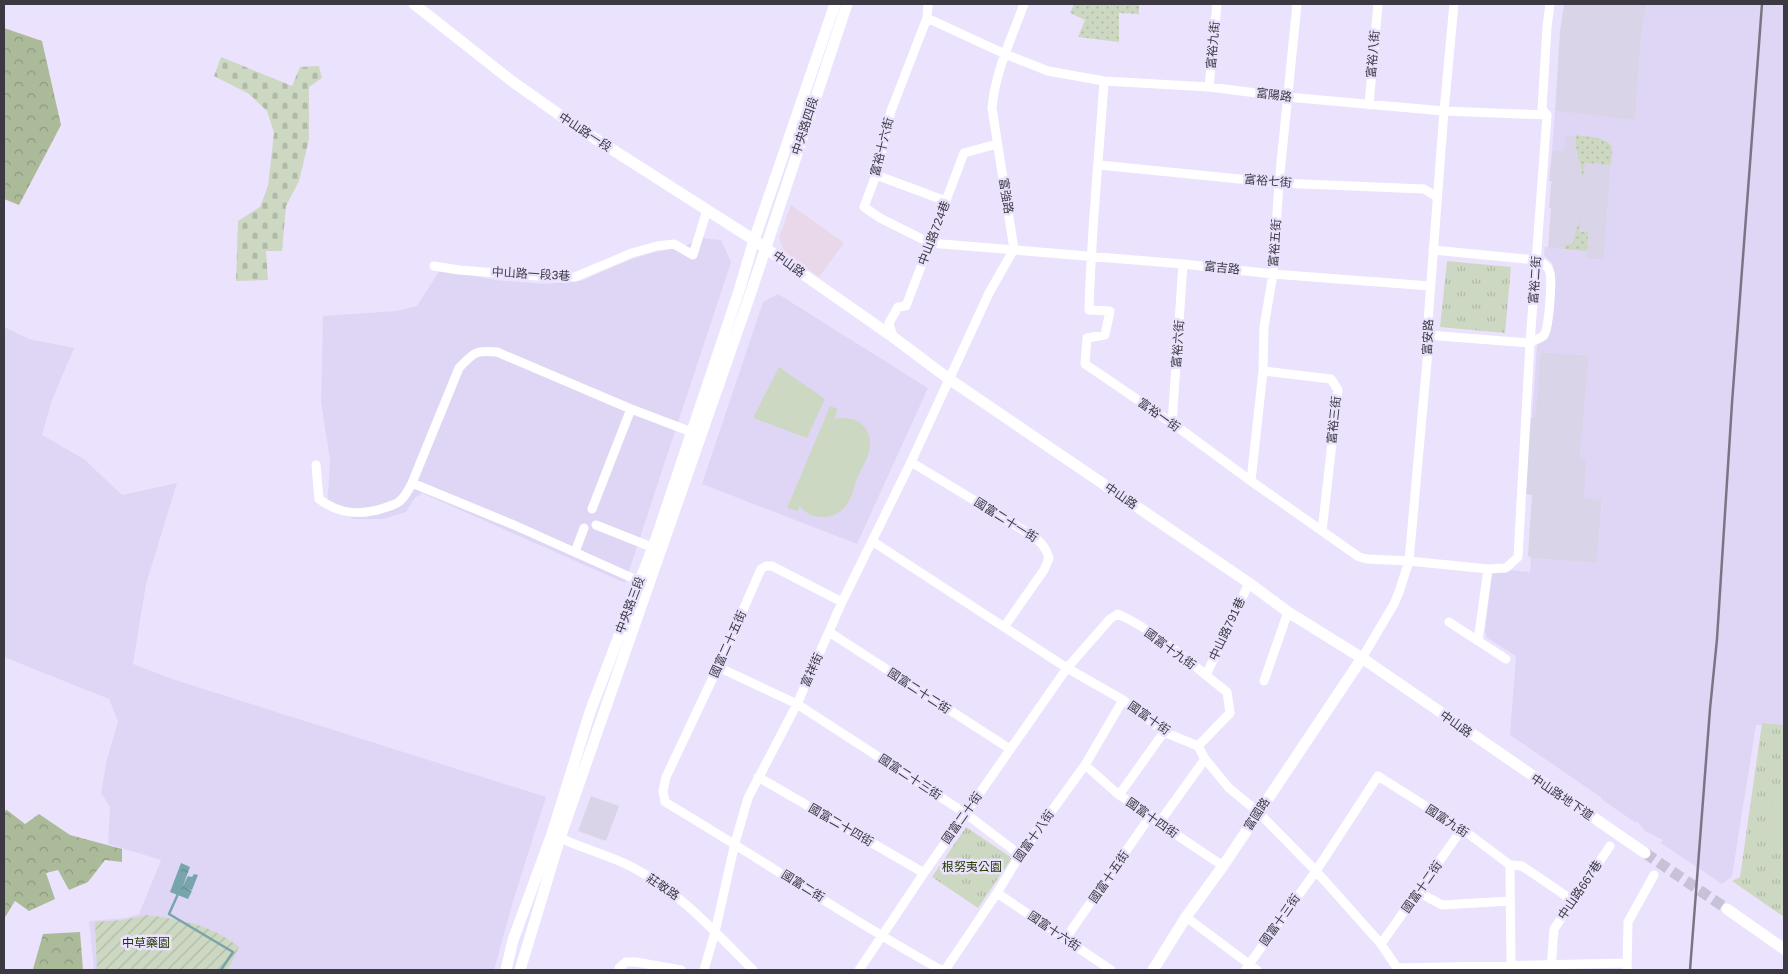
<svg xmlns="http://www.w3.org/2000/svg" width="1788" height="974" font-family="Arial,'Noto Sans TC',sans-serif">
	<defs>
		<pattern id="grass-dots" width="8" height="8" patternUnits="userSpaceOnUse" patternTransform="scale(1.25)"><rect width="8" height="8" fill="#cdd8c2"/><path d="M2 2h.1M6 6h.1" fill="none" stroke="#b1baa8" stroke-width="1.8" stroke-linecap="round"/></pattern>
		<pattern id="forest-crowns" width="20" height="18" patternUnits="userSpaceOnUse" patternTransform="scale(1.25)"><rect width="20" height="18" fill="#abbb9a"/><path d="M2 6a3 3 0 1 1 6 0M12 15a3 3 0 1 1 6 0" fill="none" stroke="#8c997f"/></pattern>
		<pattern id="cemetery-stones" width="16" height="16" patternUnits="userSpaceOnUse" patternTransform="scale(1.25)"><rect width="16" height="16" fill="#cdd8c2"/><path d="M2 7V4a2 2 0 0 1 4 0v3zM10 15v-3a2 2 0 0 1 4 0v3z" fill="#b1baa8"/></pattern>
		<pattern id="park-tufts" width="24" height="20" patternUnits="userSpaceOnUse" patternTransform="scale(1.25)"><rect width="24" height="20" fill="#cdd8c2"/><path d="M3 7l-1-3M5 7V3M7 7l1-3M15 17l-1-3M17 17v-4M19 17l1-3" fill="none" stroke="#b1baa8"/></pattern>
		<pattern id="garden-furrows" width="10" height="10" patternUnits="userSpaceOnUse" patternTransform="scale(1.25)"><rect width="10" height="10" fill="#cdd8c2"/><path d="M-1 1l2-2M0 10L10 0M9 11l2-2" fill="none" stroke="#b1baa8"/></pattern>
		<pattern id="water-ripples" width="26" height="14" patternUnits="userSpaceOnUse" patternTransform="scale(1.25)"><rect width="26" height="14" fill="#78a5ab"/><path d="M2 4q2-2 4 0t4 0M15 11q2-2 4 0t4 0" fill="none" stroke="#64878d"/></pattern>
	</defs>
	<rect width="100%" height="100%" fill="#ebe3fd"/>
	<path fill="#dad4e9" d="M 1564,4 L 1647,4 L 1642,30 L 1635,121 L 1555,111 L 1560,31 Z
		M 1565,135 L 1576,135 L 1612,149 L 1604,260 L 1586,259 L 1587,251 L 1548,248 L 1551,208 L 1549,208 L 1550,195 L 1551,183 L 1553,182 L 1549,181 L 1552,151 L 1561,151 Z
		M 1540,352 L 1589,355 L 1581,453 L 1587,458 L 1584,498 L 1602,499 L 1597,563 L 1531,558 L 1528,555 L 1532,495 L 1526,494 L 1531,418 L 1535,418 Z
		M 591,796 L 619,806 L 606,841 L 578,831 Z"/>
	<path fill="#e9d8e9" d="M 791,205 L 844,243 L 819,277 L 784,251 L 779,238 Z"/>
	<path fill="#dfd6f6" d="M 1647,4 L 1784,4 L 1784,726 L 1756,725 L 1732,876 L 1722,884 L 1661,843 L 1663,840 L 1645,831 L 1637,821 L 1636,823 L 1601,799 L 1602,798 L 1510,735 L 1516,656 L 1487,638 L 1485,632 L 1492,574 L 1498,569 L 1530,572 L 1531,558 L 1597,563 L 1602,500 L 1584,498 L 1587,459 L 1581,458 L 1580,453 L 1589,355 L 1540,352 L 1535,418 L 1532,418 L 1537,344 L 1548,335 L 1553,264 L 1544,255 L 1545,247 L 1587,251 L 1587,259 L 1604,260 L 1612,149 L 1605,140 L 1565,135 L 1564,150 L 1561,151 L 1552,151 L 1555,111 L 1635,120 L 1642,30 Z
		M 701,238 L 721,240 L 731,262 L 625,583 L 422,493 L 414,499 L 406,512 L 383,519 L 354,519 L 327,509 L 330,460 L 321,402 L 323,316 L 396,311 L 417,306 L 440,270 L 496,280 L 544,284 L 581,281 L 629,260 L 652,253 L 685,246 Z
		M 778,294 L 928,388 L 857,544 L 702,484 L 763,302 Z
		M 4,327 L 29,339 L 74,348 L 52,400 L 42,435 L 84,459 L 122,495 L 177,483 L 146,584 L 133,664 L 175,680 L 546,797 L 514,898 L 494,970 L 94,970 L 89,921 L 125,918 L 139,914 L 161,860 L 108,844 L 110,807 L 101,793 L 107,759 L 118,722 L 109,699 L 4,657 Z"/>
	<path fill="url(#grass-dots)" d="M 1074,4 L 1139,4 L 1139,14 L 1119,13 L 1119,42 L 1078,37 L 1085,20 L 1070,13 Z
		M 1576,135 C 1586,137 1609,136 1612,148 C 1613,153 1611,160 1611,165 L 1585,163 L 1583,177 L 1576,147 Z
		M 1580,218 L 1579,232 L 1588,232 L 1587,251 L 1564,249 L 1565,244 L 1573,244 C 1574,235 1578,227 1580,218 Z"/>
	<path fill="url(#forest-crowns)" d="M 4,28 L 42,41 L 61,125 L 19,205 L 4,199 Z
		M 7,810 L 25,824 L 39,814 L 70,835 L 122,849 L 122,862 L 105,860 L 88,882 L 69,890 L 58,870 L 46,873 L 55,899 L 29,911 L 15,901 L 4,919 L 4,811 Z
		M 80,932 L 83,970 L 33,969 L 43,934 Z"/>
	<path fill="url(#cemetery-stones)" d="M 221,57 L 292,86 L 300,67 L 319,66 L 322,78 L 309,87 L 309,139 L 299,181 L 286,206 L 282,251 L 266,251 L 268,280 L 236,281 L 238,221 L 260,207 L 268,186 L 274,133 L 267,111 L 249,94 L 214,76 Z"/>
	<path fill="url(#park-tufts)" d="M 1447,261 L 1511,267 L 1505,333 L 1440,327 Z
		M 1762,723 L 1784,725 L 1784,917 L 1732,881 L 1740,877 Z
		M 966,827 L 1012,858 L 978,908 L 932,877 Z"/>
	<path fill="url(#garden-furrows)" d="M 147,915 C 182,920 210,924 239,947 L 228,970 L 97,970 L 95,922 L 123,920 Z"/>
	<path fill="#cdd8c2" d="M 779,367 L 825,399 L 807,438 L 753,418 Z
		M 830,406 L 838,409 L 834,419 C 853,415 872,424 870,447 C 869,457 861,469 857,479 C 854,488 851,501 844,508 C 833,520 810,521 800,506 L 798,511 L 787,508 Z
		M 1775,798 L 1784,801 L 1783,841 L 1763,834 Z"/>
	<path fill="url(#water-ripples)" d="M 181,863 L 190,867 L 183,886 L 188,876 L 192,877 L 194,874 L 198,875 L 192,890 L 187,888 L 192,891 L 188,899 L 170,892 Z"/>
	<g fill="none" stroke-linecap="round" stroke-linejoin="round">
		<path stroke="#78a5ab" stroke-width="2.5" d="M 178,894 L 169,914 L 233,952 L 221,970"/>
		<path stroke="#c8c1d8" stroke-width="11" stroke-dasharray="11 5.5" stroke-linecap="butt" d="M 1645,853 L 1727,909"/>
		<path stroke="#fff" stroke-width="9" d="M 928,4 L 927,18 L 891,111 L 876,175 L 864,207 L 880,218 L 930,243 L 1183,264 L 1273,274 L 1430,286
			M 927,18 L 1005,54 L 1048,71 L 1104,81 L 1209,87 L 1287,97 L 1444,111 L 1547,115
			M 1104,81 C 1099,158 1091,233 1089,310 L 1110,311 L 1105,335 L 1087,338 L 1085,364 L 1172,423 L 1251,481 L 1359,557 L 1367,559 L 1409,561 L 1488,569 L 1506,568 L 1518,557 L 1530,343 L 1547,115 L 1542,109 L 1547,27 L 1550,4
			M 1209,87 L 1217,4
			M 1369,105 L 1378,4
			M 1099,165 L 1279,183 L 1424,189 L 1437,197
			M 876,175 L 946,201
			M 434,266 L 459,270 L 549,277 L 575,277 L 632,253 L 657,246 L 674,244 L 693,255 L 707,210
			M 1427,335 L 1530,343 C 1534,340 1541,339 1544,335 C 1549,329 1552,281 1550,273 C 1548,265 1543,263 1536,260 L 1433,250
			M 893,337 L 889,323 L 898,307 L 906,306 L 964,153 L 997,144
			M 1263,371 L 1331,379 L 1338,390 L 1322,531
			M 1172,423 L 1183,264
			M 911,462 L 1033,536 C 1042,543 1046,548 1049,558 L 1044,570 L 1004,627
			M 316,465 L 319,499 C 340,515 362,516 387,507 C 392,505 398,504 401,500 C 406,495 409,489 412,483 L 459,368 C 474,352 476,350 497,352 L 631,409 L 697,434
			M 1251,481 L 1263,371 L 1264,327 L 1273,274 L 1279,183 L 1297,4
			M 412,483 L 514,525 L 639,581
			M 592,509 L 631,409
			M 596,525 L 659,550
			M 872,541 L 1067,668 L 1123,700 L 1164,732 L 1198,746 L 1205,759 L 1229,788 L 1258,812 L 1316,871 L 1381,944 L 1397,968 L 1397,970
			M 575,552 L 584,528
			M 842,602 L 772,566 L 766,566 L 761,569 L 718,667 L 666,777 L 663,791 L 665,802 C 758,857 847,918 941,970
			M 1449,622 L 1506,659
			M 829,632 L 1010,749
			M 1478,641 L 1488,569
			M 1362,658 L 1394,604 L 1399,592 L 1409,561 L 1428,350 L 1427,335 L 1444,111 L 1454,4
			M 718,667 L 797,704 L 965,813 L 1020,855
			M 1206,675 L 1249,583
			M 1264,681 L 1288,612
			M 1085,765 L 1119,795 L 1151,815 L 1159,823 L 1223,866
			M 758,777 L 924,873
			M 1119,795 L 1164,732
			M 1159,823 L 1205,759
			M 554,835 C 579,848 607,854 632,867 C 680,892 715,932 753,970
			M 1510,865 L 1511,965
			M 1418,892 L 1442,905 L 1510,901
			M 997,893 L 1111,970
			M 1186,917 L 1257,970
			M 1066,938 L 1151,815
			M 1381,944 L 1462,829
			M 1397,968 L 1627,963
			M 619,970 L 619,968 L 626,962 L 636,962 L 681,970
			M 704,970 L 715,932 L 735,843 L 748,798 L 797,704 L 842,602 L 911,462 L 989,293 L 1014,249 L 992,108 C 995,72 1012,37 1024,4
			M 859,970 L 924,873 L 1067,668 L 1110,619 L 1118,614 C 1158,632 1192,665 1227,692 L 1230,713 L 1198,746
			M 945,970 L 997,893 L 1020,855 L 1085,765 L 1123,700
			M 1245,970 L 1316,871 L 1378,776 L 1462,829 L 1510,865 L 1522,866 L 1572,900
			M 1551,970 L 1554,929 L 1610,846
			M 1627,970 L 1628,922 L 1654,875"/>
		<path stroke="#fff" stroke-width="11" d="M 414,4 L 513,82 L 574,125 L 754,240 L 893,337 L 949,379 L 1249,583 L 1288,612 L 1362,658 L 1645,853
			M 1727,909 L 1784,949
			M 506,970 L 513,940 L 552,834 L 590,712 L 656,539 L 739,291 L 754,240 L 835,4
			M 520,970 L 560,838 L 749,298 L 847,4
			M 1153,970 L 1186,917 L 1223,866 L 1362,658"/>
		<path stroke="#797584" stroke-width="2.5" d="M 1690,970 L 1710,709 L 1717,639 L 1732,403 L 1762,4"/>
	</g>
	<g text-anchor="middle" stroke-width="5" stroke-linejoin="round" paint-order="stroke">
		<g font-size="12" fill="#3c3943" stroke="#ebe3fd">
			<text transform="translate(1213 45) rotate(-85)" y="4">富裕九街</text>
			<text transform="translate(1373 54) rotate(-85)" y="4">富裕八街</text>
			<text transform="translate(1274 95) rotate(7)" y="4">富陽路</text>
			<text transform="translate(805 126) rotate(-72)" y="4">中央路四段</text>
			<text transform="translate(585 132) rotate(33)" y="4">中山路一段</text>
			<text transform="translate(882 147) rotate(-76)" y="4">富裕十六街</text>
			<text transform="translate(1268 181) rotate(5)" y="4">富裕七街</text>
			<text transform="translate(1006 196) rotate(81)" y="4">富強路</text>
			<text transform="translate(934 233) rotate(-69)" y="4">中山路724巷</text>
			<text transform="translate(1275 243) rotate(-86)" y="4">富裕五街</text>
			<text transform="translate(789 264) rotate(35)" y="4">中山路</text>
			<text transform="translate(1222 268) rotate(6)" y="4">富吉路</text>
			<text transform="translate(531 274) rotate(3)" y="4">中山路一段3巷</text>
			<text transform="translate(1535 280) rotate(-86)" y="4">富裕二街</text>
			<text transform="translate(1428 337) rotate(-88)" y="4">富安路</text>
			<text transform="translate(1178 344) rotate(-86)" y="4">富裕六街</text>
			<text transform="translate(1159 415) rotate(35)" y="4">富裕一街</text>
			<text transform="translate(1334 420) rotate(-84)" y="4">富裕三街</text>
			<text transform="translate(1121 496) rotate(34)" y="4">中山路</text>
			<text transform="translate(1006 520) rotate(32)" y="4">國富二十一街</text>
			<text transform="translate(630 605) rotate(-69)" y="4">中央路三段</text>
			<text transform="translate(1227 629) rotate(-65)" y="4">中山路791巷</text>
			<text transform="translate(728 644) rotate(-66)" y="4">國富二十五街</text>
			<text transform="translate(1170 649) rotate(36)" y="4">國富十九街</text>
			<text transform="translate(812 670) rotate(-66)" y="4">富祥街</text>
			<text transform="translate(919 691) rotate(33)" y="4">國富二十二街</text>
			<text transform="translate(1149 718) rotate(35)" y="4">國富十街</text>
			<text transform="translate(1456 724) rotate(35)" y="4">中山路</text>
			<text transform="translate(910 777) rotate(33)" y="4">國富二十三街</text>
			<text transform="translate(1562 797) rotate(34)" y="4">中山路地下道</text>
			<text transform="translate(1257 814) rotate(-57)" y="4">富國路</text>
			<text transform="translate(962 818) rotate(-55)" y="4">國富二十街</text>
			<text transform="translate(1152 818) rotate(35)" y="4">國富十四街</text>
			<text transform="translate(1447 821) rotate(33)" y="4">國富九街</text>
			<text transform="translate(841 825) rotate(30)" y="4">國富二十四街</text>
			<text transform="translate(1034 836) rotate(-55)" y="4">國富十八街</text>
			<text transform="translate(1109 877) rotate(-56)" y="4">國富十五街</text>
			<text transform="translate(803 886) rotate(32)" y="4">國富二街</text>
			<text transform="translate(663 887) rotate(34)" y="4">莊敬路</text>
			<text transform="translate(1422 887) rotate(-55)" y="4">國富十二街</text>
			<text transform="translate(1580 890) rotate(-56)" y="4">中山路667巷</text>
			<text transform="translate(1280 920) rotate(-55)" y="4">國富十三街</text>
			<text transform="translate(1054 931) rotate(34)" y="4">國富十六街</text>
		</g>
		<g font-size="12" fill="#253904" stroke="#ebe3fd">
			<text x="972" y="871">根努夷公園</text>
			<text x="146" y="947">中草藥園</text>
		</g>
	</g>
	<rect width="1788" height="974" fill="none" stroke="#3c3943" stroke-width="10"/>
</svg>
